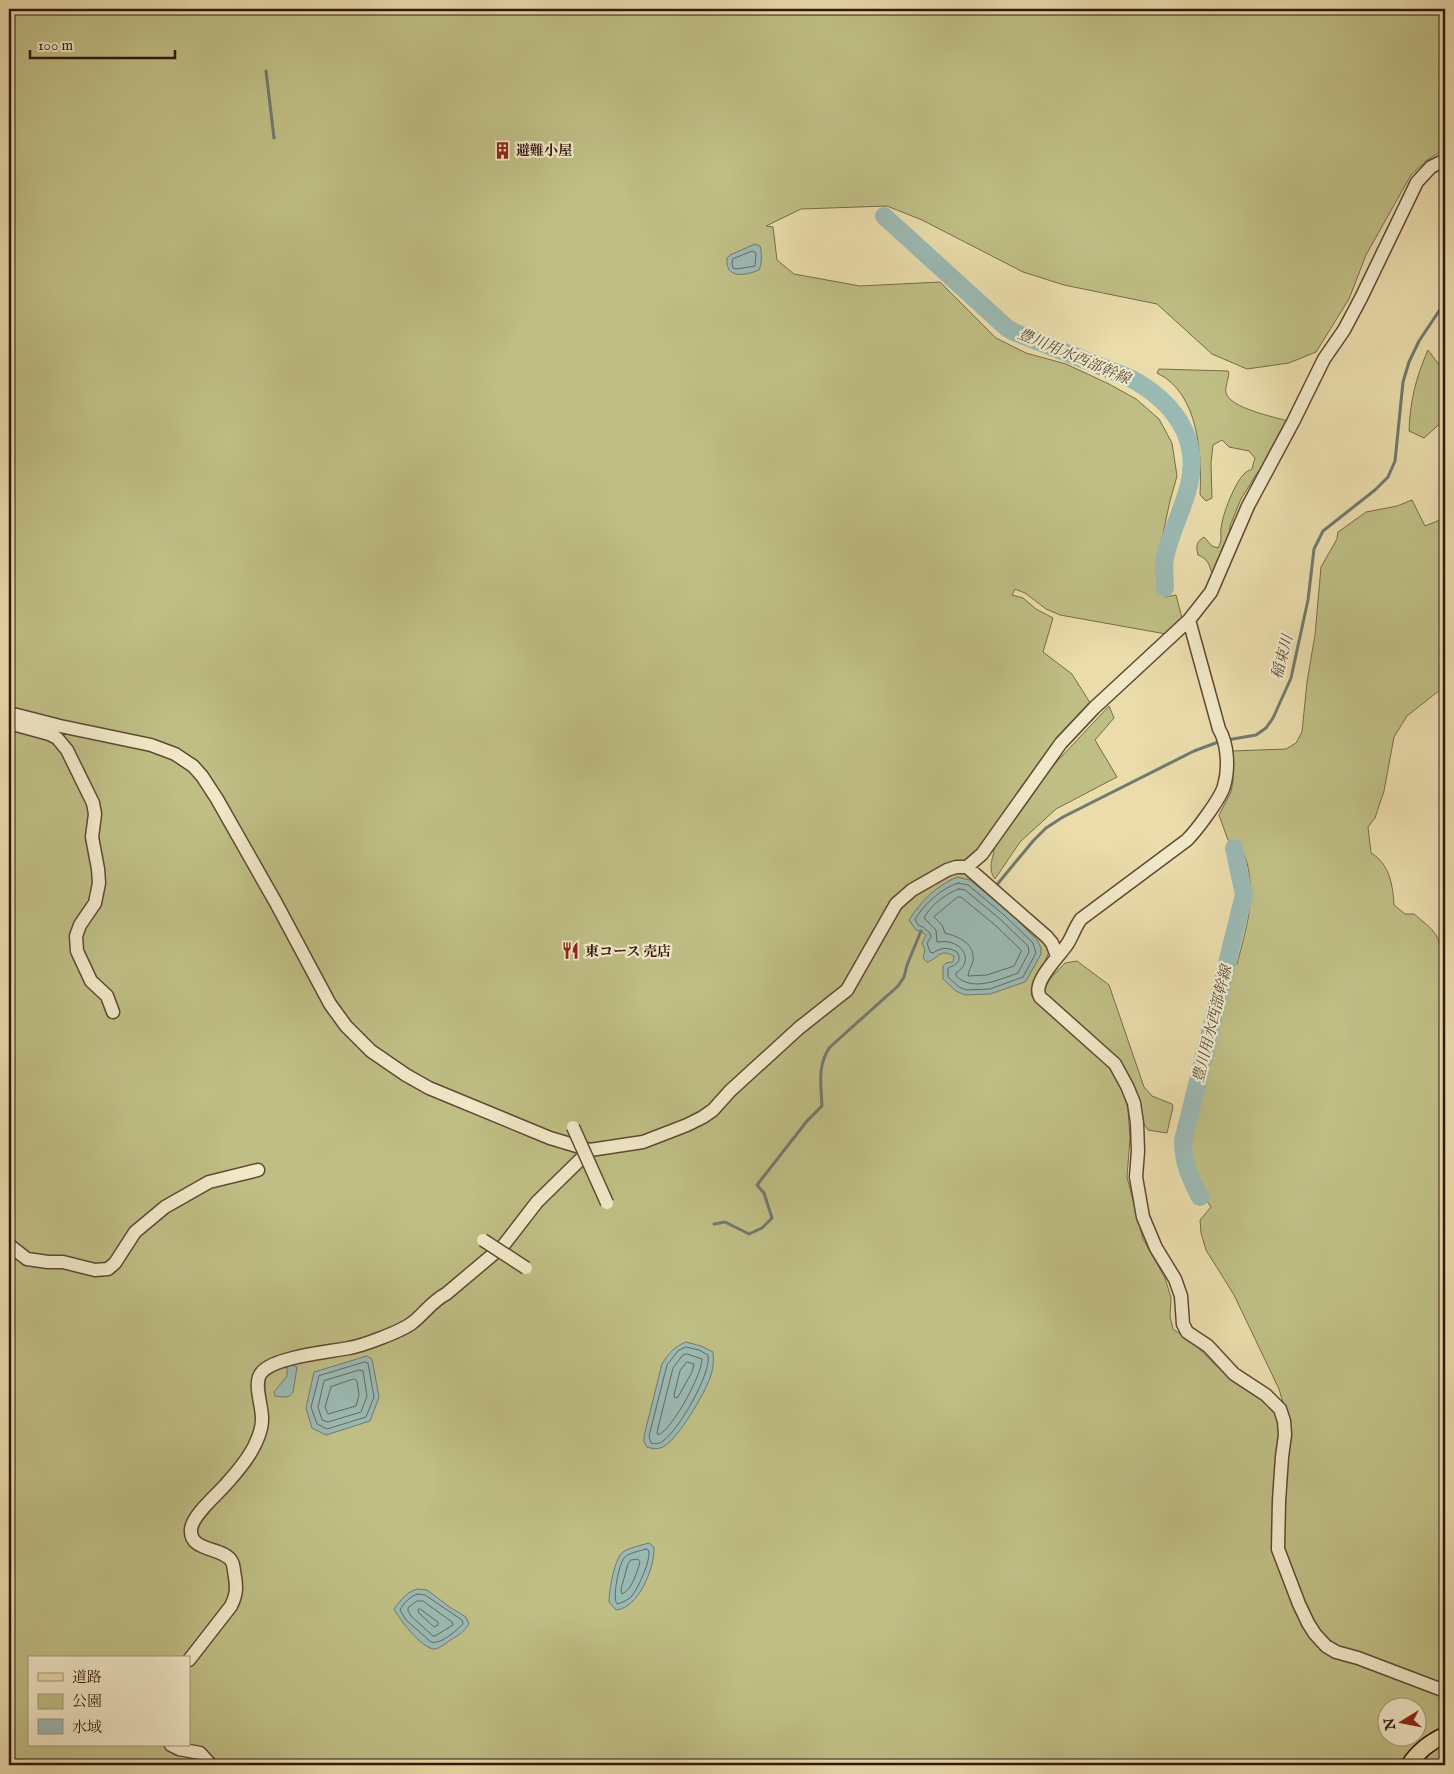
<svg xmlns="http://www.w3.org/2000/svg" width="1454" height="1774" font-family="'IM FELL English','Noto Serif JP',serif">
	<rect width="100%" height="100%" fill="#eadcab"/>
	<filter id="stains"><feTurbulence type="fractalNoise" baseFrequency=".004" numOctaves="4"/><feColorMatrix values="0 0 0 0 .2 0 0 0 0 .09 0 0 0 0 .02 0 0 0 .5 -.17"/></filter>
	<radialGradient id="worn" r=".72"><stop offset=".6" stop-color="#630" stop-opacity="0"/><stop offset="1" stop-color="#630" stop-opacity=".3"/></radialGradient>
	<path fill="#bfbe84" stroke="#786a48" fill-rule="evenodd" d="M 9,9 L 1445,9 L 1445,149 L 1427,160 L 1411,175 L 1366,255 L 1349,299 L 1316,352 L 1289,363 L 1247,369 L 1212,354 L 1157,304 L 1064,285 L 1023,272 L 922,220 L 887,206 L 801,209 L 766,226 L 773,227 L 777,260 L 794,274 L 860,286 L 940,282 L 996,338 L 1026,353 L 1066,364 L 1109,384 L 1136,399 L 1159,419 L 1172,443 L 1177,476 L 1170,501 L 1159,552 L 1157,581 L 1161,585 L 1165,597 L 1176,595 L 1182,618 L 1166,634 L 1060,615 L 1046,609 L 1025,593 L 1015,589 L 1012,595 L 1023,598 L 1036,609 L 1053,618 L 1043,652 L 1072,674 L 1092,706 L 993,837 L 964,862 L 1051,947 L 1031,994 L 1110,1068 L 1123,1090 L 1128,1109 L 1130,1138 L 1127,1177 L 1143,1239 L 1165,1278 L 1171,1298 L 1170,1317 L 1173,1329 L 1194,1344 L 1230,1379 L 1265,1400 L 1277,1416 L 1280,1426 L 1273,1532 L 1318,1642 L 1445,1694 L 1445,1729 L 1403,1765 L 9,1765 ZM 29,1658 L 189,1658 L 189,1745 L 29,1745 ZM 1386,1706 L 1416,1706 L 1416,1736 L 1386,1736 Z
		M 1428,350 L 1445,373 L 1445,419 L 1424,438 L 1409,431 C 1410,401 1416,377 1428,350 Z
		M 1159,369 L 1228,371 L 1229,373 C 1228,380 1225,387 1226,393 C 1230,408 1274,417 1288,421 L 1265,468 L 1257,473 L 1241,499 L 1230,526 L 1229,541 L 1218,572 L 1212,574 C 1209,564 1208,559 1198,555 C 1196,546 1196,542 1204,537 L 1212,546 L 1218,548 C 1223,538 1220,538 1221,529 C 1222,515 1235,482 1245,473 C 1247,471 1250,470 1252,469 L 1255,458 L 1249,451 L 1229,447 L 1222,440 L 1213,445 L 1211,463 L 1212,498 L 1206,501 L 1200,495 C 1202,455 1199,393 1157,373 Z
		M 1412,500 L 1425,526 L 1445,518 L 1445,686 L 1407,716 L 1394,737 L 1384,791 L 1375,818 L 1368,827 L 1371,853 C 1389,863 1393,885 1394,905 L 1405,914 L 1414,914 C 1422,921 1435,930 1438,939 C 1441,947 1439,955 1445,962 L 1445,1687 L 1334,1648 L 1316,1630 L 1283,1555 L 1286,1413 L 1279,1389 L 1234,1295 L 1206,1250 L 1201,1233 L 1200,1220 L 1211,1207 C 1194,1182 1184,1165 1186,1134 L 1230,962 L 1237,964 C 1246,929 1256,900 1247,863 C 1244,852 1239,844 1228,840 L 1219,815 L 1231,792 L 1233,781 L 1232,751 L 1286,749 L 1296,743 L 1302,732 L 1307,682 L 1315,635 L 1321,567 L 1337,539 L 1338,532 L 1366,512 L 1397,506 Z
		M 1109,706 L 1114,718 L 1095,740 L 1117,777 L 1056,809 L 1020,842 L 995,879 C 986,867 995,856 995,842 L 1048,771 Z
		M 1077,961 L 1109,985 L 1144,1087 L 1152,1096 L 1172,1104 L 1173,1107 L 1167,1133 L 1148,1130 L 1141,1119 L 1130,1083 L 1044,994 L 1045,984 L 1065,963 Z
		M 1445,1740 L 1445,1765 L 1415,1765 Z"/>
	<path fill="#9bb9b3" stroke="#717870" d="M 755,244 L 760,246 C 762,252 762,264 759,270 C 745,276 725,279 727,258 L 730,255 Z
		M 957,877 L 970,880 L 1008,911 L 1037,940 L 1041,948 L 1041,954 L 1026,981 L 1022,983 L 990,994 L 965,995 L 956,991 L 943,979 L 943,966 L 946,963 L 953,962 L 954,956 C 951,955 949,953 946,953 C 939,952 934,961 927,962 L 923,958 L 925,950 L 922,943 L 926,935 L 921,931 L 916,930 L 909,920 C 921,901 936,886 957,877 Z
		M 686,1342 L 701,1346 L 713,1352 C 714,1361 713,1370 710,1378 C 704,1395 679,1436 666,1445 C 659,1450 654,1449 647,1447 L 644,1442 L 644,1436 L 662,1364 C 669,1353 674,1347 686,1342 Z
		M 367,1356 L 372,1359 L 379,1397 L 370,1421 L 326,1435 L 312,1428 L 306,1408 L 314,1372 Z
		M 292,1365 L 297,1367 L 293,1392 C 289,1399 282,1397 275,1396 L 274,1392 L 287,1376 L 287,1367 Z
		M 649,1543 L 654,1547 C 655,1567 639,1608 616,1610 L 609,1602 C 609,1591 614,1559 623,1552 C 628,1548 642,1545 649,1543 Z
		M 418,1589 L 427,1590 L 451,1608 L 466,1617 L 469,1624 C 465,1631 459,1635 452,1639 C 447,1642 441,1648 435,1649 C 423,1650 399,1619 394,1609 C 400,1601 407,1591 418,1589 Z"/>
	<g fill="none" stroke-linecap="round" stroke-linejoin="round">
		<path stroke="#666860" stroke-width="1" d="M 753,251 L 756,253 L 755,266 L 736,269 L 733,268 L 732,263 L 733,259 Z
			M 958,883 L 968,885 L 1004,915 L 1033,943 L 1036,953 L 1023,977 L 990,989 L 966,990 L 959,987 L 948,977 L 948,968 C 955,965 963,962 957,952 C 948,947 942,947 933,953 L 930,952 L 927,943 L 931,937 L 930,933 L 923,927 L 918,925 L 915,919 C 925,904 940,889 958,883 Z
			M 959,889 L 965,890 L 1000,919 L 1028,946 L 1029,952 L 1018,973 C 998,980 973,992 956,976 L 956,973 C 972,963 966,946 949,942 C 945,941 941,942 937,942 L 936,930 L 924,918 C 930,906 946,893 959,889 Z
			M 958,897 L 961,897 L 995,925 L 1021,950 L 1021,952 L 1014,966 L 987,975 L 968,976 C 968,971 972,966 973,961 C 975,943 959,937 945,933 L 942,925 L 934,917 Z
			M 686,1347 L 699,1350 L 708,1355 C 712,1373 678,1431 663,1441 C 659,1444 656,1444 651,1443 L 649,1436 L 667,1365 L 678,1351 Z
			M 687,1354 L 702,1359 C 702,1375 672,1430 658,1435 L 657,1432 L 673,1368 L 682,1356 Z
			M 365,1362 L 368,1363 L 374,1397 L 366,1417 L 327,1429 L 317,1424 L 311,1407 L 319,1376 Z
			M 687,1362 L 694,1364 L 692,1372 L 678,1397 L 675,1398 L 674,1395 L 680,1371 Z
			M 360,1370 L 363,1371 L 367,1396 L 361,1412 L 328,1422 L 322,1420 L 318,1407 L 324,1381 Z
			M 354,1379 L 357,1381 L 359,1395 L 356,1406 L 328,1414 L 325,1407 L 331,1387 Z
			M 646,1549 L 649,1551 C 650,1562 639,1587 631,1597 C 628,1600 621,1603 617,1604 C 612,1598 619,1564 624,1558 C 628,1553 640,1551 646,1549 Z
			M 631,1560 L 638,1559 L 640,1562 C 637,1572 632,1590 622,1594 L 621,1589 L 628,1564 Z
			M 418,1594 L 425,1595 L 462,1620 L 463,1624 C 456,1631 440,1645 431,1642 L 406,1620 L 400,1610 C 403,1604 411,1595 418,1594 Z
			M 417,1601 L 423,1601 L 452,1622 L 453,1625 L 435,1636 L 433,1636 L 411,1616 L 408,1611 L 408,1608 Z
			M 420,1609 L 438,1622 L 438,1625 L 434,1627 L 419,1613 L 418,1610 Z"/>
		<path stroke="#717870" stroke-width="3" d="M 266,71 L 274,138
			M 1227,740 L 1256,735 L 1266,728 L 1273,718 L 1291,678 L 1308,600 L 1314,549 L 1323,531 L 1375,490 L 1388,477 L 1395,461 L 1403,382 L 1409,362 L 1419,341 L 1445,302
			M 995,887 L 1033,841 L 1046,828 L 1063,817 L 1194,751 L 1221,741
			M 714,1224 L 725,1222 L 749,1234 L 762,1228 L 772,1218 L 764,1193 L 757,1185 L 807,1121 L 822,1106 C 821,1085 817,1065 830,1047 L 898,986 L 904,977 L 907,965 L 921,931"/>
		<path stroke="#9bb9b3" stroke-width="18" d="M 884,216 L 1007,328 L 1014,332 L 1130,378 C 1171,400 1201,436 1189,485 C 1183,510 1170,533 1165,558 C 1163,568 1165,579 1165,588
			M 1200,1197 C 1190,1178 1183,1162 1183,1141 L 1244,895 L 1234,848"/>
		<defs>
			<path id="minor" d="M 1189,620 L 1219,729 C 1228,744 1229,769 1224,786 C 1221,798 1196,831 1187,840 L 1081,919 C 1075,927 1073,935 1068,943 C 1060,956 1031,982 1040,997 L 1115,1064 L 1127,1086 L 1134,1103 L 1137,1123 L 1138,1151 L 1136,1177 L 1143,1217 L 1156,1248 L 1175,1279 L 1181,1296 L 1183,1324 L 1187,1332 L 1208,1346 L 1234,1374 L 1266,1395 L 1280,1409 L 1284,1421 L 1285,1435 L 1282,1457 L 1279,1501 L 1278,1549 L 1299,1604 L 1308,1623 L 1315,1634 L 1326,1646 L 1336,1652 L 1358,1658 L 1445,1691
				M 9,713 L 60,726 L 151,745 L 175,754 L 193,766 L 202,776 L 217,799 L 276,903 L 330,1004 L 346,1026 L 371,1051 L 406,1075 L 429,1088 L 550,1138 L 590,1150 L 643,1142 L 687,1125 L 703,1117 L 713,1110 L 730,1091 L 799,1028 L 847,990 L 896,904 L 912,890 L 947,870 L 956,867 L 967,867 L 1047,937 L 1052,943 L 1057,956
				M 9,723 L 49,734 L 57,738 L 67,750 L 93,803 L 95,814 L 92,837 L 98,869 L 99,883 L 95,903 L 80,925 L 76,936 L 77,951 L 91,981 L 107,996 L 113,1012
				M 967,867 L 982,854 L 1061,743 L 1094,708 L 1189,620 L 1211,592 L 1248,506 L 1293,422 L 1324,359 L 1344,330 L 1361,298 L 1417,182 L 1431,167 L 1445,160
				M 9,1245 L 27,1259 L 48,1262 L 63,1262 L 95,1270 L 108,1269 L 115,1263 L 135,1232 L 165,1207 L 209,1182 L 258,1170
				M 189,1660 L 231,1606 C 236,1596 237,1589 235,1577 C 234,1573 234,1566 232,1562 C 224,1546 189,1553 191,1529 C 193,1514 218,1494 228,1482 C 236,1473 245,1462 251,1452 C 256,1444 262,1430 262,1420 C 263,1407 252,1382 262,1372 C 275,1357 328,1352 349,1348 C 362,1346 402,1331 412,1323 C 424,1314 432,1301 446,1294 L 503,1246 L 537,1202 L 590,1150
				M 171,1745 L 179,1749 L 200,1753 L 211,1765"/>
			<path id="major" d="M 1409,1765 C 1418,1751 1430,1742 1445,1735"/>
		</defs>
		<use href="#minor" stroke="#604834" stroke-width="15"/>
		<use href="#major" stroke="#32170c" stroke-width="18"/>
		<use href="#minor" stroke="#f1e8c8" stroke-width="12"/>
		<use href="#major" stroke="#eadcab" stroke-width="15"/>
		<defs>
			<path id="minor-bridge" d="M 573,1127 L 607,1203
				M 483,1240 L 526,1268"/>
		</defs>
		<use href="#minor-bridge" stroke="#604834" stroke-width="15" stroke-linecap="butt"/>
		<use href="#minor-bridge" stroke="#f1e8c8" stroke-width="12"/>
	</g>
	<defs>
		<symbol id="building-bare" viewBox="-9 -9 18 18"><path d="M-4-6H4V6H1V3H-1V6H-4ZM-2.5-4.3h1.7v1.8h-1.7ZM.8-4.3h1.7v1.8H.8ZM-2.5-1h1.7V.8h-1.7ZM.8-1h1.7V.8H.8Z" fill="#8f2418" stroke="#f1e8c8" stroke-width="2.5" paint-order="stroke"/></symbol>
		<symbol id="restaurant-bare" viewBox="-9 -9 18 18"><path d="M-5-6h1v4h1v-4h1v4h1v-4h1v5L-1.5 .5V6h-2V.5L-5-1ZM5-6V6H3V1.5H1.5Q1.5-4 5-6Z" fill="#8f2418" stroke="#f1e8c8" stroke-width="2.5" paint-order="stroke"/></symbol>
	</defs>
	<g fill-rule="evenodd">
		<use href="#building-bare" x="490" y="138" width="25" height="25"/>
		<use href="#restaurant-bare" x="558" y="938" width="25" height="25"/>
	</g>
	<g text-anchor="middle" stroke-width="4.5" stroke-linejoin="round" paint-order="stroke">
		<g font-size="14" font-weight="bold" fill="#32170c" stroke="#f1e8c8" text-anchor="start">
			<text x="516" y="155">避難小屋</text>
			<text x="585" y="956">東コース 売店</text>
		</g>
		<g font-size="15" font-style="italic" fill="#52483e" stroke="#f1e8c8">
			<text transform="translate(1074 356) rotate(23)" y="5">豊川用水西部幹線</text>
			<text transform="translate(1282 657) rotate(-75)" y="5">稲束川</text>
			<text transform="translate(1212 1024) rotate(-76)" y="5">豊川用水西部幹線</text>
		</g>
	</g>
	<rect width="1454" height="1774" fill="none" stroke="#eadcab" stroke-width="30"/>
	<rect x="10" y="10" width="1434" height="1754" fill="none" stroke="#32170c" stroke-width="2.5"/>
	<rect x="15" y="15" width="1424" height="1744" fill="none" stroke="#32170c"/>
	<rect x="28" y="1656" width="162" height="90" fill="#f1e8c8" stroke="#a5947d"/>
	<rect x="38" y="1673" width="25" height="8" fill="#eadcab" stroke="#a5947d"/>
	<text x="72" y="1682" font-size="15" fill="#32170c">道路</text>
	<rect x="38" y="1694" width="25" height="15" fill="#bfbe84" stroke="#a5947d"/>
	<text x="72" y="1706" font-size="15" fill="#32170c">公園</text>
	<rect x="38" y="1719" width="25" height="15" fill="#9bb9b3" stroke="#a5947d"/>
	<text x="72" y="1732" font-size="15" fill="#32170c">水域</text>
	<g transform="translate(1402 1722) rotate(260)"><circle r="24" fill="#f1e8c8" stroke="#a5947d"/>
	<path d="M0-4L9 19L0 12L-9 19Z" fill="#8f2418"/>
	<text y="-8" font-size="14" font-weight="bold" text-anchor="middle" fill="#32170c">N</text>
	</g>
	<path d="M30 50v8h145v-8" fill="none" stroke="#32170c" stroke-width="2.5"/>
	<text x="38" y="50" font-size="15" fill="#32170c" stroke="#f1e8c8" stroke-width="4" paint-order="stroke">100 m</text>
	<rect width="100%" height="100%" filter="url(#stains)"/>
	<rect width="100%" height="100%" fill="url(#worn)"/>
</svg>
